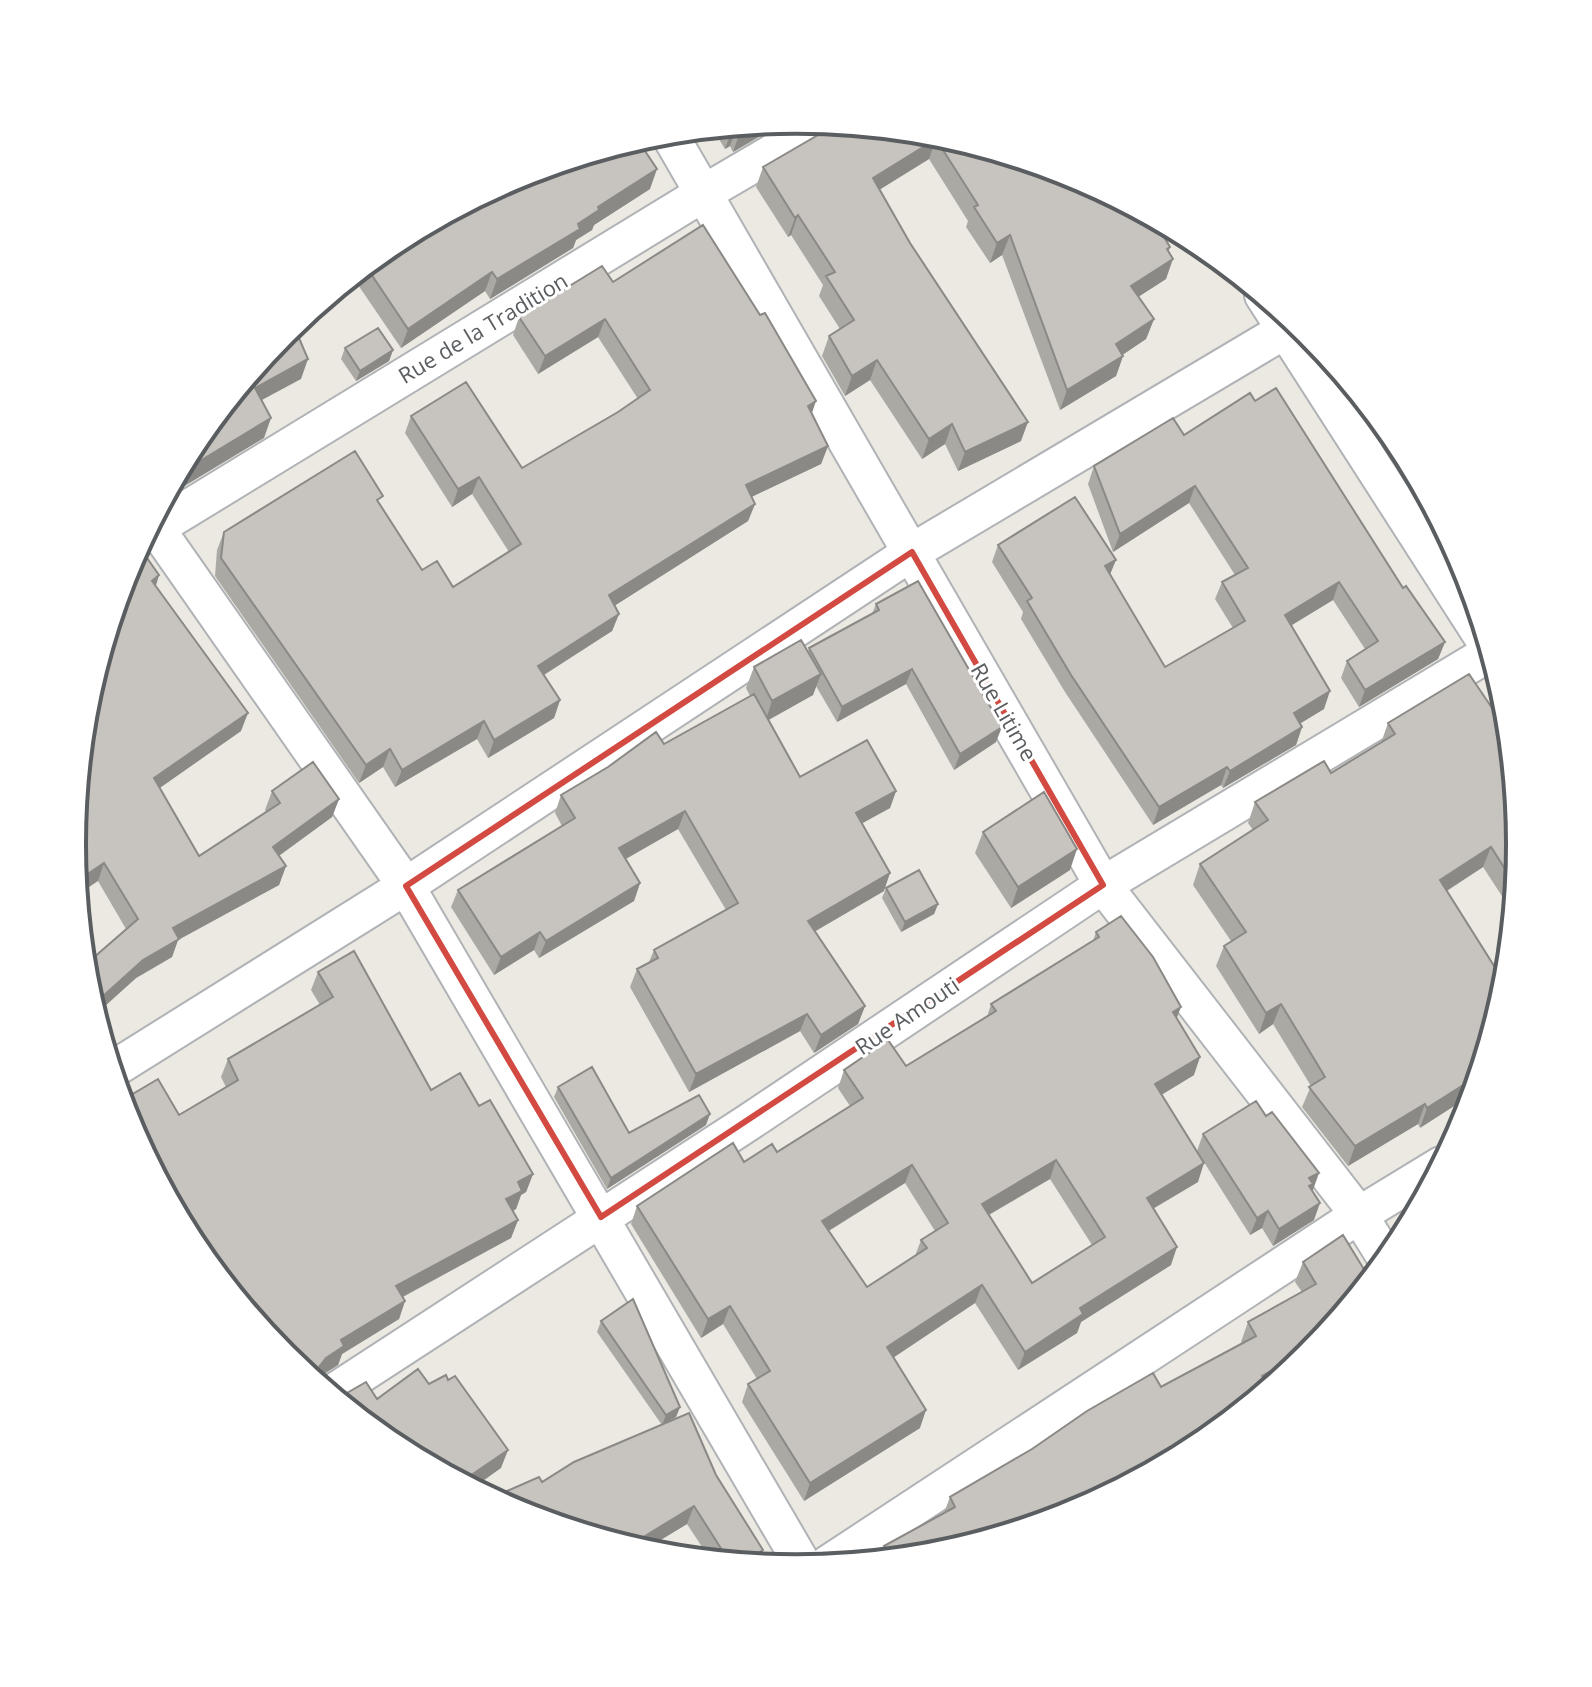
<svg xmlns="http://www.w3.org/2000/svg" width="1592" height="1687" font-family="'Open Sans',sans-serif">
	<rect width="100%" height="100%" fill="#ebe9e2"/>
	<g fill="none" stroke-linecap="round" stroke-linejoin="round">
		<defs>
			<path id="minor" d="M 668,132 L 1103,885 L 1359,1215 L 1387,1260
				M 1263,295 L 1489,647
				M 151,521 L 406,886 L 804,1567
				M 143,536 L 704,193 L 825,122
				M 112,1070 L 406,886 L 912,552 L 1297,323
				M 331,1394 L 749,1122 L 1103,885 L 1491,652
				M 828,1564 L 1359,1215 L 1441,1165"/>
		</defs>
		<use href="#minor" stroke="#b0b3b6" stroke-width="40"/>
		<use href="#minor" stroke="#fff" stroke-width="36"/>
	</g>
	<path fill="#aba9a4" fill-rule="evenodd" d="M 786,121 L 733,152 L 730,146 L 725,149 L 712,128 Z
		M 938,134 L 1170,247 L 1168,251 L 1166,279 L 1138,297 L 1154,319 L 1146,339 L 1122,355 L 1123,356 L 1116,376 L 1060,410 L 1002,255 L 990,263 L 966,227 L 968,221 L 929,159 L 879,190 L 1021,441 L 958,471 L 945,444 L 922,459 L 870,380 L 845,396 L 822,356 L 829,336 L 840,329 L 819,296 L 823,285 L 791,235 L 788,237 L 756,187 L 763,167 Z
		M 650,189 L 594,225 L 592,230 L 576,240 L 573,248 L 490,299 L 485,291 L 401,348 L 352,276 L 394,241 Z
		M 613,282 L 812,413 L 828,446 L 821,464 L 751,497 L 755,504 L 748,521 L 614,606 L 619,614 L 612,631 L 544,675 L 560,700 L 554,718 L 488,758 L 477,739 L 395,787 L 383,767 L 359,783 L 215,576 L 217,550 L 224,532 L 380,505 L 422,570 L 453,587 L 509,552 L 472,494 L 452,507 L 405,433 L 411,416 L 522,468 L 618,412 L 638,399 L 598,337 L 538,374 L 513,335 L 519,317 Z
		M 345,348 L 393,350 L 389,361 L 356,381 L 341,359 Z
		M 1331,359 L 1398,442 L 1465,567 L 1467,574 L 1330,361 Z
		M 1255,401 L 1403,588 L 1445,642 L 1438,659 L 1359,707 L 1341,678 L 1347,661 L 1365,649 L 1333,600 L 1291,625 L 1324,709 L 1300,723 L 1302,727 L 1296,745 L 1223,788 L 1221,785 L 1153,825 L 1065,692 L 1021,619 L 1023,612 L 992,562 L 998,545 L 1110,574 L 1165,667 L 1233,628 L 1215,599 L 1222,582 L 1235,575 L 1189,503 L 1113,552 L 1088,484 L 1094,466 L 1184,435 Z
		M 159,575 L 156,586 L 241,731 L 159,788 L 199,856 L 266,812 L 265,810 L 272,791 L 339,799 L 332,817 L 279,856 L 286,866 L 279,885 L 178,940 L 172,957 L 136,978 L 95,1015 L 86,984 L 126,929 L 98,881 L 86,702 Z
		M 876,604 L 996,742 L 954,770 L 906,684 L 837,722 L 816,686 L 813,695 L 768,720 L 800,777 L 896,791 L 890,808 L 862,823 L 884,891 L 815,931 L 865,1006 L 858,1024 L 814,1053 L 800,1031 L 689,1092 L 630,987 L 637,969 L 649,962 L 654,950 L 726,910 L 678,829 L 626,859 L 640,883 L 634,901 L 539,958 L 534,950 L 494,975 L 451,907 L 458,890 L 562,826 L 555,813 L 561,795 L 664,744 L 750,696 L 746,688 L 754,667 L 808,652 L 809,648 L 872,614 Z
		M 1388,723 L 1520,844 L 1513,913 L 1483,867 L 1447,891 L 1506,985 L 1420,1128 L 1418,1124 L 1348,1166 L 1302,1107 L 1311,1086 L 1273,1024 L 1259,1034 L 1216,966 L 1224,946 L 1231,941 L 1193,885 L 1200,864 L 1253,830 L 1248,823 L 1255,802 L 1331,773 L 1381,743 Z
		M 983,832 L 1070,870 L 1011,908 L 975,853 Z
		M 886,888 L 938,904 L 934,914 L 901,932 L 882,898 Z
		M 1096,932 L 1177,1018 L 1194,1075 L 1161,1095 L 1198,1182 L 1153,1209 L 1171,1265 L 1081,1322 L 1077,1333 L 1018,1370 L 975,1303 L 893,1357 L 920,1428 L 804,1501 L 742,1402 L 748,1384 L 757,1379 L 723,1324 L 701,1338 L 631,1224 L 637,1206 L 744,1162 L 777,1152 L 850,1106 L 838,1088 L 844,1070 L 906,1066 L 987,1017 L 991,1004 L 1093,941 ZM 1050,1179 L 1092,1245 L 1032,1283 L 989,1215 ZM 905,1183 L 935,1231 L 921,1240 L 915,1256 L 867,1287 L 829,1231 Z
		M 318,972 L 431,1090 L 479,1106 L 533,1174 L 526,1192 L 521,1195 L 516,1209 L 513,1211 L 518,1220 L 511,1238 L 403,1297 L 405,1301 L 399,1319 L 342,1354 L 338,1365 L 317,1379 L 179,1115 L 226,1087 L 221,1077 L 228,1059 L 320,1005 L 311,990 Z
		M 558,1087 L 629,1133 L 706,1125 L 607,1189 L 554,1097 Z
		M 1203,1134 L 1313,1190 L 1314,1220 L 1273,1246 L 1262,1228 L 1250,1235 L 1197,1151 Z
		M 1426,1192 L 1405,1233 L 1400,1225 L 1407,1205 Z
		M 1387,1259 L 880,1557 L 884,1546 L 944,1513 L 950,1497 L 1242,1343 L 1241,1342 L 1248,1322 L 1302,1292 L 1295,1282 L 1303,1262 L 1365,1271 Z
		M 601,1321 L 680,1407 L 676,1417 L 664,1424 L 716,1475 L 763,1550 L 758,1564 L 710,1559 L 687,1524 L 644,1550 L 519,1512 L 542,1482 L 662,1425 L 597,1332 Z"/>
	<path fill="#8b8986" d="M 786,121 L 733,152 L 740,132 L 754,124 Z
		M 737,126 L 730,146 L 725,149 L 732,129 Z
		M 936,139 L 929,159 L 866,198 L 873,178 Z
		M 657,169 L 650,189 L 594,225 L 592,230 L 576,240 L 573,248 L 490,299 L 497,279 L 578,224 L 598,207 Z
		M 798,215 L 791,235 L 788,237 L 795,218 Z
		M 1010,235 L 1002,255 L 990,263 L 997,243 Z
		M 1170,247 L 1163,266 L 1173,259 L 1166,279 L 1124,306 L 1131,286 Z
		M 492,272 L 485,291 L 401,348 L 408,329 Z
		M 605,319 L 598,337 L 538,374 L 545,356 Z
		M 1154,319 L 1146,339 L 1109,364 L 1116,344 Z
		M 393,350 L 389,361 L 356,381 L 360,371 Z
		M 1123,356 L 1116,376 L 1060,410 L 1067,390 Z
		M 308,359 L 301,379 L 247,408 L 255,388 Z
		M 877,360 L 870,380 L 845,396 L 852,376 Z
		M 816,401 L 810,419 L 808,406 Z
		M 271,418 L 264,438 L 163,499 L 175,476 Z
		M 1028,422 L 1021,441 L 958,471 L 965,452 Z
		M 952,424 L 945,444 L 922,459 L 929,439 Z
		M 828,446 L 821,464 L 739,503 L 746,485 Z
		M 479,477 L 472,494 L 452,507 L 458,489 Z
		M 1195,486 L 1189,503 L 1113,552 L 1120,534 Z
		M 755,504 L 748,521 L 603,613 L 609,595 Z
		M 1116,560 L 1109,577 L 1105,566 Z
		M 159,575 L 153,594 L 152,581 Z
		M 1339,582 L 1333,600 L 1279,633 L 1285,615 Z
		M 619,614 L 612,631 L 531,683 L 538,666 Z
		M 1445,642 L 1438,659 L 1359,707 L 1365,690 Z
		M 912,669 L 906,684 L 837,722 L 842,707 Z
		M 821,674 L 813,695 L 765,722 L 772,701 Z
		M 1330,691 L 1324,709 L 1288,731 L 1294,713 Z
		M 560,700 L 554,718 L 488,758 L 494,740 Z
		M 248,713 L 241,731 L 147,797 L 154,778 Z
		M 484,721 L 477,739 L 395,787 L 402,770 Z
		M 1002,727 L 996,742 L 954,770 L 960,754 Z
		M 1302,727 L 1296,745 L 1223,788 L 1230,771 Z
		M 390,749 L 383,767 L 359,783 L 366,765 Z
		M 1227,767 L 1221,785 L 1153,825 L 1159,807 Z
		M 896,791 L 890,808 L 850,830 L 856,813 Z
		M 339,799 L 332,817 L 266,865 L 273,847 Z
		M 685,811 L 678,829 L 613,866 L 619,848 Z
		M 1491,847 L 1483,867 L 1432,900 L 1440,880 Z
		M 1077,849 L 1070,870 L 1011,908 L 1018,887 Z
		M 104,863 L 98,881 L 77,895 L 76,882 Z
		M 286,866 L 279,885 L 178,940 L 172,957 L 136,978 L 95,1015 L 92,1006 L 173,928 Z
		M 890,873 L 884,891 L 802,939 L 808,921 Z
		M 640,883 L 634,901 L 539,958 L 546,941 Z
		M 938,904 L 934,914 L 901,932 L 905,922 Z
		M 540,932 L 534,950 L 494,975 L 501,957 Z
		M 1281,1004 L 1273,1024 L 1259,1034 L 1266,1013 Z
		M 865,1006 L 858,1024 L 814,1053 L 821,1035 Z
		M 1181,1007 L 1174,1025 L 1173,1012 Z
		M 807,1014 L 800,1031 L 689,1092 L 696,1074 Z
		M 1200,1057 L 1194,1075 L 1148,1103 L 1155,1084 Z
		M 1479,1075 L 1473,1094 L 1420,1128 L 1427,1108 Z
		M 1425,1104 L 1418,1124 L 1348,1166 L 1355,1146 Z
		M 710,1114 L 706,1125 L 607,1189 L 611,1178 Z
		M 1056,1160 L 1050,1179 L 976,1222 L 982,1204 Z
		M 1204,1163 L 1198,1182 L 1140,1216 L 1147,1198 Z
		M 912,1165 L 905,1183 L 815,1239 L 822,1221 Z
		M 1319,1173 L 1313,1190 L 1310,1191 L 1309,1178 Z
		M 533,1174 L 526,1192 L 521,1195 L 516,1209 L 500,1217 L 506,1199 L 518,1182 Z
		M 1320,1203 L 1314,1220 L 1273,1246 L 1279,1229 Z
		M 1268,1211 L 1262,1228 L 1250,1235 L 1257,1218 Z
		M 518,1220 L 511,1238 L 389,1304 L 396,1286 Z
		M 1177,1247 L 1171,1265 L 1081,1322 L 1077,1333 L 1018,1370 L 1025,1352 L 1080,1308 Z
		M 982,1285 L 975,1303 L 881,1366 L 887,1347 Z
		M 405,1301 L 399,1319 L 342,1354 L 338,1365 L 320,1376 L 315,1381 L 319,1367 L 341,1340 Z
		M 730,1306 L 723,1324 L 701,1338 L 708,1319 Z
		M 1316,1346 L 1308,1356 L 1267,1389 L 1262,1376 Z
		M 680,1407 L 676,1417 L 662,1425 L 666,1415 Z
		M 926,1410 L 920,1428 L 804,1501 L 810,1483 Z
		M 508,1450 L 501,1468 L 473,1488 L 461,1482 Z
		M 694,1506 L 687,1524 L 644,1550 L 634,1547 L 637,1541 Z
		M 763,1550 L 758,1564 L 743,1562 Z"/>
	<path fill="#c7c4bf" stroke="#8b8986" stroke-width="2" fill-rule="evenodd" d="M 754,124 L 740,132 L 737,126 L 732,129 L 730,126 Z
		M 837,124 L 938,134 L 1073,175 L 1151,216 L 1170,247 L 1167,249 L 1173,259 L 1131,286 L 1154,319 L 1116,344 L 1123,356 L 1067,390 L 1010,235 L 997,243 L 974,207 L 978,205 L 936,139 L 873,178 L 910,243 L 1028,422 L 965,452 L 952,424 L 929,439 L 877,360 L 852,376 L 829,336 L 854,320 L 826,276 L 835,272 L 798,215 L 795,218 L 763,167 Z
		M 637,139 L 657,169 L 598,207 L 599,210 L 578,224 L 580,229 L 497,279 L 492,272 L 408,329 L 365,265 L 394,241 L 519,174 Z
		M 703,225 L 760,315 L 765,313 L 816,401 L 808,406 L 828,446 L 746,485 L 755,504 L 609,595 L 619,614 L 538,666 L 560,700 L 494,740 L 484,721 L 402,770 L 390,749 L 366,765 L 221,558 L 224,532 L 355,451 L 383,496 L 377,500 L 422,570 L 437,561 L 453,587 L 521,544 L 479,477 L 458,489 L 411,416 L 466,382 L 522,468 L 618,412 L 650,390 L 605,319 L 545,356 L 519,317 L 602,266 L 613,282 Z
		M 293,324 L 308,359 L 255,388 L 271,418 L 175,476 L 194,441 L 284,331 Z
		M 378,328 L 393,350 L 360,371 L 345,348 Z
		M 1276,388 L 1403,588 L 1406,586 L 1445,642 L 1365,690 L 1347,661 L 1378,641 L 1339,582 L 1285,615 L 1330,691 L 1294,713 L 1302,727 L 1230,771 L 1227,767 L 1159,807 L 1071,675 L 1027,601 L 1032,598 L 998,545 L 1075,497 L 1116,560 L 1105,566 L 1165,667 L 1245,621 L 1222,582 L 1248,568 L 1195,486 L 1120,534 L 1094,466 L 1173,418 L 1184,435 L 1250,393 L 1255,401 Z
		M 140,548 L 159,575 L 152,581 L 248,713 L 154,778 L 199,856 L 280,803 L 272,791 L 313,762 L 339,799 L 273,847 L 286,866 L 173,928 L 179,939 L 143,960 L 92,1006 L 86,984 L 84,966 L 138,919 L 104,863 L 76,882 L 72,843 L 86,702 L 127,566 L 135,552 Z
		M 918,581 L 1002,727 L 960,754 L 912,669 L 842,707 L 809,648 L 879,610 L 876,604 Z
		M 801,640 L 821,674 L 772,701 L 754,667 Z
		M 1469,674 L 1509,733 L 1520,844 L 1516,886 L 1491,847 L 1440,880 L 1506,985 L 1479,1075 L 1427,1108 L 1425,1104 L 1355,1146 L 1309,1087 L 1325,1077 L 1281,1004 L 1266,1013 L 1224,946 L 1246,932 L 1200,864 L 1268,820 L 1255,802 L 1324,761 L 1331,773 L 1395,734 L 1388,723 Z
		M 754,694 L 800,777 L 867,740 L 896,791 L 856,813 L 890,873 L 808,921 L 865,1006 L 821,1035 L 807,1014 L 696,1074 L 637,969 L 658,958 L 654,950 L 738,903 L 685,811 L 619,848 L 640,883 L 546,941 L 540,932 L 501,957 L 458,890 L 575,818 L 561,795 L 608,767 L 656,732 L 664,744 Z
		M 1044,792 L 1077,849 L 1018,887 L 983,832 Z
		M 919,870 L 938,904 L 905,922 L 886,888 Z
		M 1121,916 L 1153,957 L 1181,1007 L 1173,1012 L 1200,1057 L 1155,1084 L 1204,1163 L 1147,1198 L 1177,1247 L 1080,1308 L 1083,1314 L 1025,1352 L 982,1285 L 887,1347 L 926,1410 L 810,1483 L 748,1384 L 770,1371 L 730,1306 L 708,1319 L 637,1206 L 733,1143 L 744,1162 L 772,1144 L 777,1152 L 863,1098 L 844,1070 L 888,1040 L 906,1066 L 996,1011 L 991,1004 L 1099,937 L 1096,932 ZM 1056,1160 L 1105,1237 L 1032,1283 L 982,1204 ZM 912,1165 L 948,1223 L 921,1240 L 927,1248 L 867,1287 L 822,1221 Z
		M 354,951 L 431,1090 L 460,1073 L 479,1106 L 490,1100 L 533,1174 L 518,1182 L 522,1191 L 506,1199 L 518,1220 L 396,1286 L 405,1301 L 341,1340 L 344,1346 L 326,1358 L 319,1367 L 317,1378 L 319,1384 L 284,1355 L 194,1245 L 127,1120 L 121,1101 L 158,1079 L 179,1115 L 238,1080 L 228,1059 L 333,997 L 318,972 Z
		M 592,1067 L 629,1133 L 699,1095 L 710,1114 L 611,1178 L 558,1087 Z
		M 1256,1101 L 1266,1116 L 1272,1112 L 1319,1173 L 1309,1178 L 1313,1184 L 1309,1186 L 1320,1203 L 1279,1229 L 1268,1211 L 1257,1218 L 1203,1134 Z
		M 1426,1192 L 1414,1215 L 1407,1205 Z
		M 1343,1235 L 1365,1271 L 1384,1258 L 1387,1259 L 1316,1346 L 1262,1376 L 1268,1388 L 1198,1446 L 1073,1513 L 937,1554 L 876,1560 L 887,1552 L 884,1546 L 955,1507 L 950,1497 L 1032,1449 L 1087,1411 L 1153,1373 L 1161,1387 L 1256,1336 L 1248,1322 L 1316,1284 L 1303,1262 Z
		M 633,1299 L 680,1407 L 666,1415 L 601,1321 Z
		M 418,1369 L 429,1384 L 446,1375 L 448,1380 L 455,1376 L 508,1450 L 461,1482 L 393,1445 L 332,1395 L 340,1397 L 366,1382 L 377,1399 Z
		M 689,1413 L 716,1475 L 763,1550 L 743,1562 L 729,1561 L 694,1506 L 637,1541 L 640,1545 L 636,1548 L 519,1512 L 491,1498 L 539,1477 L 542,1482 L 574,1462 Z"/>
	<path fill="none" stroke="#d24a41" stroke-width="6" stroke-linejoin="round" d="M 912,552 L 1103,885 L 601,1217 L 406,886 Z"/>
	<g text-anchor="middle" stroke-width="6" stroke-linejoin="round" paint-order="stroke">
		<g font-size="22" fill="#5b5e61" stroke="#fff">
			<text transform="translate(483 328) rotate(-31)" y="8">Rue de la Tradition</text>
			<text transform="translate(1004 712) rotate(60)" y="8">Rue Litime</text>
			<text transform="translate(907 1016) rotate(-34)" y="8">Rue Amouti</text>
		</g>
	</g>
	<path d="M0 0H1592V1687H0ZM86 844a710 710 0 1 1 1420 0a710 710 0 1 1-1420 0Z" fill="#fff" fill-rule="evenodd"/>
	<path fill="none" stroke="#5b5e61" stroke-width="4" d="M86 844a710 710 0 1 1 1420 0a710 710 0 1 1-1420 0Z"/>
</svg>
